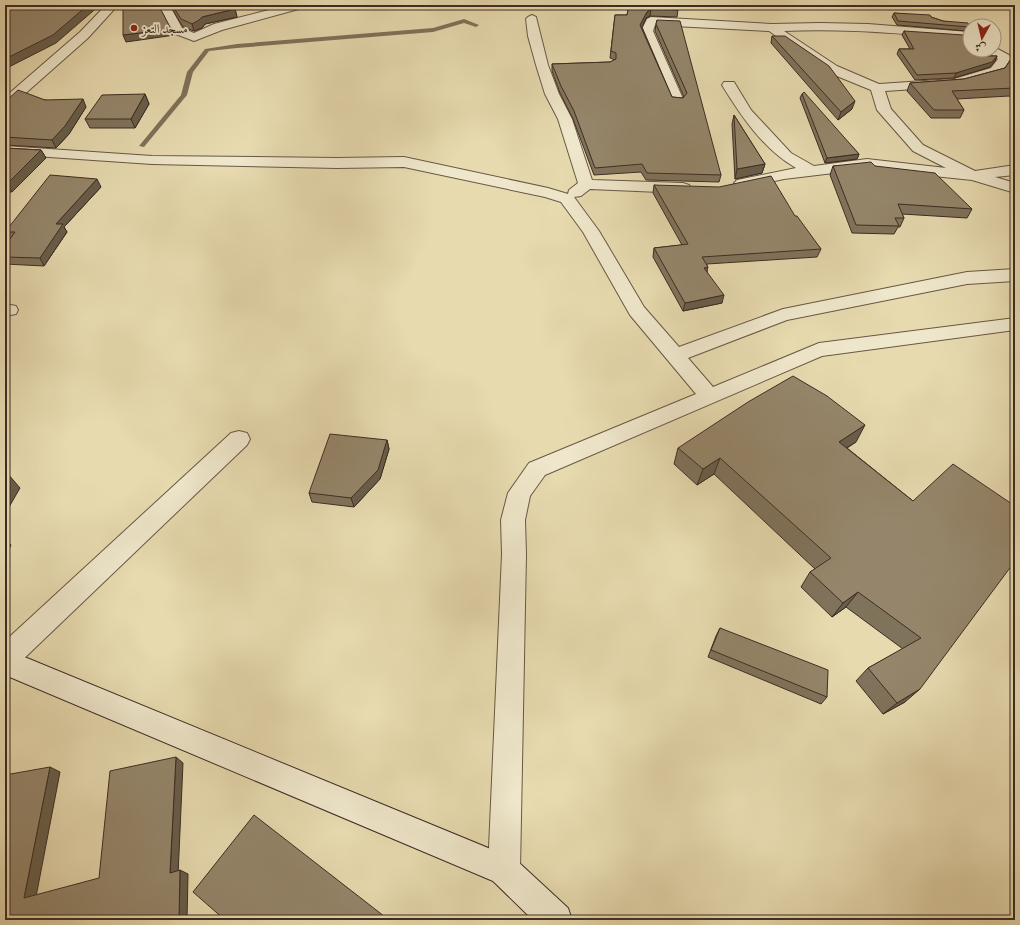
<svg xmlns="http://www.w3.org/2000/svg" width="1020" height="925" font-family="'Gentium Book Plus',Amiri,serif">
	<rect width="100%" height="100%" fill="#e7daaf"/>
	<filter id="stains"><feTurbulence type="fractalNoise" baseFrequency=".005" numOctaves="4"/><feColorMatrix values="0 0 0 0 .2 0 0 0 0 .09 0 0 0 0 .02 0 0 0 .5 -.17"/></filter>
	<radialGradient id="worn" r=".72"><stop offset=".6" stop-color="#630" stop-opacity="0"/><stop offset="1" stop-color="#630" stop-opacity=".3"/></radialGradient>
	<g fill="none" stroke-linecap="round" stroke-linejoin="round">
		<path fill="#80715a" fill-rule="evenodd" d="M 464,19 L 479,25 L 476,27 L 464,23 L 433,32 L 237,48 L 209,51 L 193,72 L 187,95 L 144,147 L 139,146 L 181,95 L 187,72 L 205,49 L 237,44 L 433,28 Z"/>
		<defs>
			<path id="street" d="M 106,5 L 118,5 L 88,38 L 10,107 L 5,108 L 5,97 L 80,32 Z
				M 118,5 L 154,5 L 171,8 L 182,28 L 194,33 L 214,24 L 289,5 L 308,5 L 306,7 L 222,30 L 194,41 L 173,33 L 163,13 L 124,8 L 120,7 Z
				M 1006,5 L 1015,5 L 1015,10 L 1011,9 Z
				M 532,15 L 536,17 L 548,65 L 559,94 L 572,119 L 592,180 L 683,183 L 689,185 L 691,188 L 689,191 L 683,193 L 590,189 L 581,196 L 574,197 L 599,231 L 644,307 L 679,347 L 783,309 L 967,272 L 1015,269 L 1015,281 L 967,284 L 787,320 L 688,358 L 713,387 L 819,343 L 1015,318 L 1015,330 L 822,356 L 545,475 L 530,496 L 525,520 L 526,554 L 520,870 L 515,881 L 504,886 L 493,881 L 488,870 L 502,554 L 501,520 L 508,493 L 529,463 L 696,394 L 630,315 L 583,232 L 561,202 L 545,197 L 404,167 L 337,168 L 152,164 L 5,154 L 5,146 L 152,156 L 337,158 L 404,157 L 548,188 L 568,194 L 569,190 L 578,183 L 558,119 L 545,94 L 536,65 L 528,36 L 526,19 L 528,17 Z
				M 651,17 L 772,24 L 820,23 L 868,24 L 969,32 L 970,42 L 962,38 C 903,34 844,28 784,31 L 837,66 L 879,84 L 954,79 L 991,68 L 998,59 L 985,50 L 994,50 L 994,47 L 1009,55 L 1011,58 L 1001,74 L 960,86 L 885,91 L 891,109 L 923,145 L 975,171 L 1015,165 L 1015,175 L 995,177 L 1015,183 L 1015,193 L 972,180 L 867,169 L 784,179 L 742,188 L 737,186 L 734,183 L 737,180 L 796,168 C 764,150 741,116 722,85 L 724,82 L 734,82 L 751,110 L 791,153 L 814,166 L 867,159 L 946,168 L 913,151 L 877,110 L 871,90 L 827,72 L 769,31 L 655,25 L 653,31 L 684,101 L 682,104 L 672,104 L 641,31 L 647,19 Z
				M 5,304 L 16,306 L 18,310 L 16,314 L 5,316 Z
				M 239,431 L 247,433 L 250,439 L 247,445 L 14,668 L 5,672 L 5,641 L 231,433 Z"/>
			<path id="secondary" d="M 5,649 L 515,859 L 568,908 L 572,920 L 533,920 L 493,881 L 5,675 Z"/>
		</defs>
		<use href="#street" stroke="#685845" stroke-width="2"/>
		<use href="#secondary" stroke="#3d2c22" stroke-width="2"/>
		<use href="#street" fill="#efe7cb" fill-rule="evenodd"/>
		<use href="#secondary" fill="#efe7cb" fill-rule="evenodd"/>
	</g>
	<path fill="#80735c" stroke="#3d2c22" d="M 163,5 L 260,5 L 235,9 L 237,17 L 205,24 L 202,28 L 194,31 L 183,27 L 171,7 Z
		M 629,5 L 678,10 L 677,17 L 650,16 L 646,18 L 642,27 L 672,97 L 683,98 L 684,97 L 655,31 L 656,24 L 657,20 L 721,175 L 719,182 L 646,180 L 641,172 L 594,175 L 573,119 L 560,93 L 552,71 L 552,64 L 610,62 L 615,60 L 610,58 L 615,15 L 627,15 Z
		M 894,13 L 931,17 L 943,21 L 969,27 L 967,31 L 897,25 L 892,17 Z
		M 904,31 L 983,56 L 997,56 L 995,61 L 990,67 L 954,78 L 915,80 L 897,54 L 899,49 L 910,49 L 902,35 Z
		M 772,36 L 852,109 L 838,120 L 771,43 Z
		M 1015,53 L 1015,98 L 1011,98 L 1009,96 L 957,99 L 964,110 L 960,118 L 931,118 L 907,91 L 910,83 L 964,79 L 1005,68 Z
		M 145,94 L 149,104 L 135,128 L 90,128 L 85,119 Z
		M 802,94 L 859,154 L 857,159 L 825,163 L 800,98 Z
		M 45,100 L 86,107 L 69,134 L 56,148 L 5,145 L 5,101 Z
		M 734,115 L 765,164 L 762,173 L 735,179 L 732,124 Z
		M 5,148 L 41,150 L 46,158 L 12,192 L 5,192 Z
		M 833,166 L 875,166 L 972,209 L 967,218 L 902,214 L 904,218 L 900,227 L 898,227 L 894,234 L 852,233 L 830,175 Z
		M 654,185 L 795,216 L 821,249 L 817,257 L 707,264 L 707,272 L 722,303 L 683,311 L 653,257 L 654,248 L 682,245 L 653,193 Z
		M 101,187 L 64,227 L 67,232 L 44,266 L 5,264 L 5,246 L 10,240 L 5,232 Z
		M 387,440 L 389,449 L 380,479 L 354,507 L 312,502 L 309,493 Z
		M 856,442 L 847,448 L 913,501 L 1015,506 L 905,702 L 883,714 L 856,681 L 868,668 L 903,649 L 846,607 L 832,617 L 801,587 L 810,572 L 815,569 L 714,474 L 697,485 L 674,464 L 678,448 Z
		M 720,628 L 827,697 L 821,704 L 708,657 L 716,636 Z"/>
	<path fill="#685e4b" stroke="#3d2c22" d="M 88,5 L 100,5 L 56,43 L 5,69 L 5,59 Z
		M 229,5 L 260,5 L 230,9 Z
		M 235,9 L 237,17 L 205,24 L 202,28 L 194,31 L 192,24 L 202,17 Z
		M 651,9 L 650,16 L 646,18 L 640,32 L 640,25 L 647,12 Z
		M 173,29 L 175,35 L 126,42 L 123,35 Z
		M 997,56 L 995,61 L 990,67 L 954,78 L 956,73 Z
		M 5,87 L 8,93 L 5,95 Z
		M 145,94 L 149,104 L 135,128 L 131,119 Z
		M 83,99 L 86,107 L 69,134 L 56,148 L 52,140 Z
		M 855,101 L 852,109 L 838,120 L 841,112 Z
		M 41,150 L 46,158 L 12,192 L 7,184 Z
		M 859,154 L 857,159 L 825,163 L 827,158 Z
		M 765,164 L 762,173 L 735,179 L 737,169 Z
		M 97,179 L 101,187 L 64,227 L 67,232 L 44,266 L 40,258 L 56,224 Z
		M 708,267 L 706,275 L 704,268 Z
		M 724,295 L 722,303 L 683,311 L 685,303 Z
		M 865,425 L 856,442 L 830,458 L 839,442 Z
		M 387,440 L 389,449 L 380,479 L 354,507 L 351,498 Z
		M 720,458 L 714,474 L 697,485 L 703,469 Z
		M 8,474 L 20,488 L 5,514 L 5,479 Z
		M 5,538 L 11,545 L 5,557 Z
		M 858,592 L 846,607 L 832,617 L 843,603 Z
		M 920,689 L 905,702 L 883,714 L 897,703 Z
		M 176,757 L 183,763 L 178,876 L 170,873 Z
		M 50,767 L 60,772 L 35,902 L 24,898 Z
		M 180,870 L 188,874 L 187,920 L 179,920 Z"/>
	<path fill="#95866b" stroke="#3d2c22" d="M 5,5 L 88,5 L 53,35 L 5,59 Z
		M 123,5 L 136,5 L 160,8 L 170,27 L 173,29 L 123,35 Z
		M 172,5 L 231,5 L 235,9 L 202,17 L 199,20 L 192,24 L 181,19 Z
		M 629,5 L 676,5 L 678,10 L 651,9 L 647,12 L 640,25 L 672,97 L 683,98 L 687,93 L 656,24 L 657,20 L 680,21 L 721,175 L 647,173 L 642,164 L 595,168 L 574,111 L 561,86 L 552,64 L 610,62 L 616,59 L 616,53 L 611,51 L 615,15 L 627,15 Z
		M 894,13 L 930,15 L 931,17 L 943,21 L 968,23 L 969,27 L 898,21 Z
		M 904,31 L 964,35 L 970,38 L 970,50 L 980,50 L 983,56 L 997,56 L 992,62 L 956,73 L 917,75 L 899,49 L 914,49 Z
		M 772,36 L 785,36 L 829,66 L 855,101 L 841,112 Z
		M 1015,53 L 1015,89 L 1014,88 L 952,91 L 964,110 L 934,110 L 910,83 L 964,79 L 1005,68 Z
		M 18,90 L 45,100 L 83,99 L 65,126 L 52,140 L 5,137 L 5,101 L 7,100 Z
		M 804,92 L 859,154 L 827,158 L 802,94 Z
		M 145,94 L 131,119 L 85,119 L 102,95 Z
		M 734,115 L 765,164 L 737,169 Z
		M 5,148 L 41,150 L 7,184 L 5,184 Z
		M 871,162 L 875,166 L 935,173 L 972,209 L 898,204 L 904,218 L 895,218 L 899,226 L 856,225 L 833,166 Z
		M 50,175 L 97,179 L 56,224 L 63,224 L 40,258 L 5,257 L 5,246 L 15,232 L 5,232 Z
		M 771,176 L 795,216 L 797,216 L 821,249 L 702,257 L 708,267 L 704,268 L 724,295 L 685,303 L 654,248 L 688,244 L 654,185 L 719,187 Z
		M 793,376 L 827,396 L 865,425 L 839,442 L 913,501 L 953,464 L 1015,506 L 1015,548 L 1014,549 L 1015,550 L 1015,561 L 920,689 L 897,703 L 868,668 L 921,638 L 858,592 L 843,603 L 810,572 L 831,558 L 720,458 L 703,469 L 678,448 L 748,402 Z
		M 330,434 L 387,440 L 378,470 L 351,498 L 309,493 Z
		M 5,474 L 8,474 L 5,479 Z
		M 720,628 L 828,670 L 827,697 L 711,650 Z
		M 176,757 L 170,873 L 180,870 L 179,920 L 5,920 L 5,775 L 50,767 L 24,898 L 99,878 L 110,771 Z
		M 254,815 L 389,920 L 225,920 L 193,892 Z"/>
	<circle fill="#8f2418" stroke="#efe7cb" stroke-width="1.5" cx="134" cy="28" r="4"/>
	<g text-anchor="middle" stroke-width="4" stroke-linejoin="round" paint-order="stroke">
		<g font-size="13" fill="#3d2c22" stroke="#efe7cb" text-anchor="start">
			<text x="142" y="33">مسجد التعز</text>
		</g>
	</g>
	<rect width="1020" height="925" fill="none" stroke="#e7daaf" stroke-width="20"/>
	<rect x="6" y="6" width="1008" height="913" fill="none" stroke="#3d2c22" stroke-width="2"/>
	<rect x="10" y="10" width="1000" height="905" fill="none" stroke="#3d2c22"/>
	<g transform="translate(982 38) rotate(188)"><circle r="19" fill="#efe7cb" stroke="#a89c87"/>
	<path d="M0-3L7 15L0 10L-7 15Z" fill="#8f2418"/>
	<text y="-6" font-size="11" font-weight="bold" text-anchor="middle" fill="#3d2c22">ش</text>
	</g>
	<rect width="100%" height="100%" filter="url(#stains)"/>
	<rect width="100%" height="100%" fill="url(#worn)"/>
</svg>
